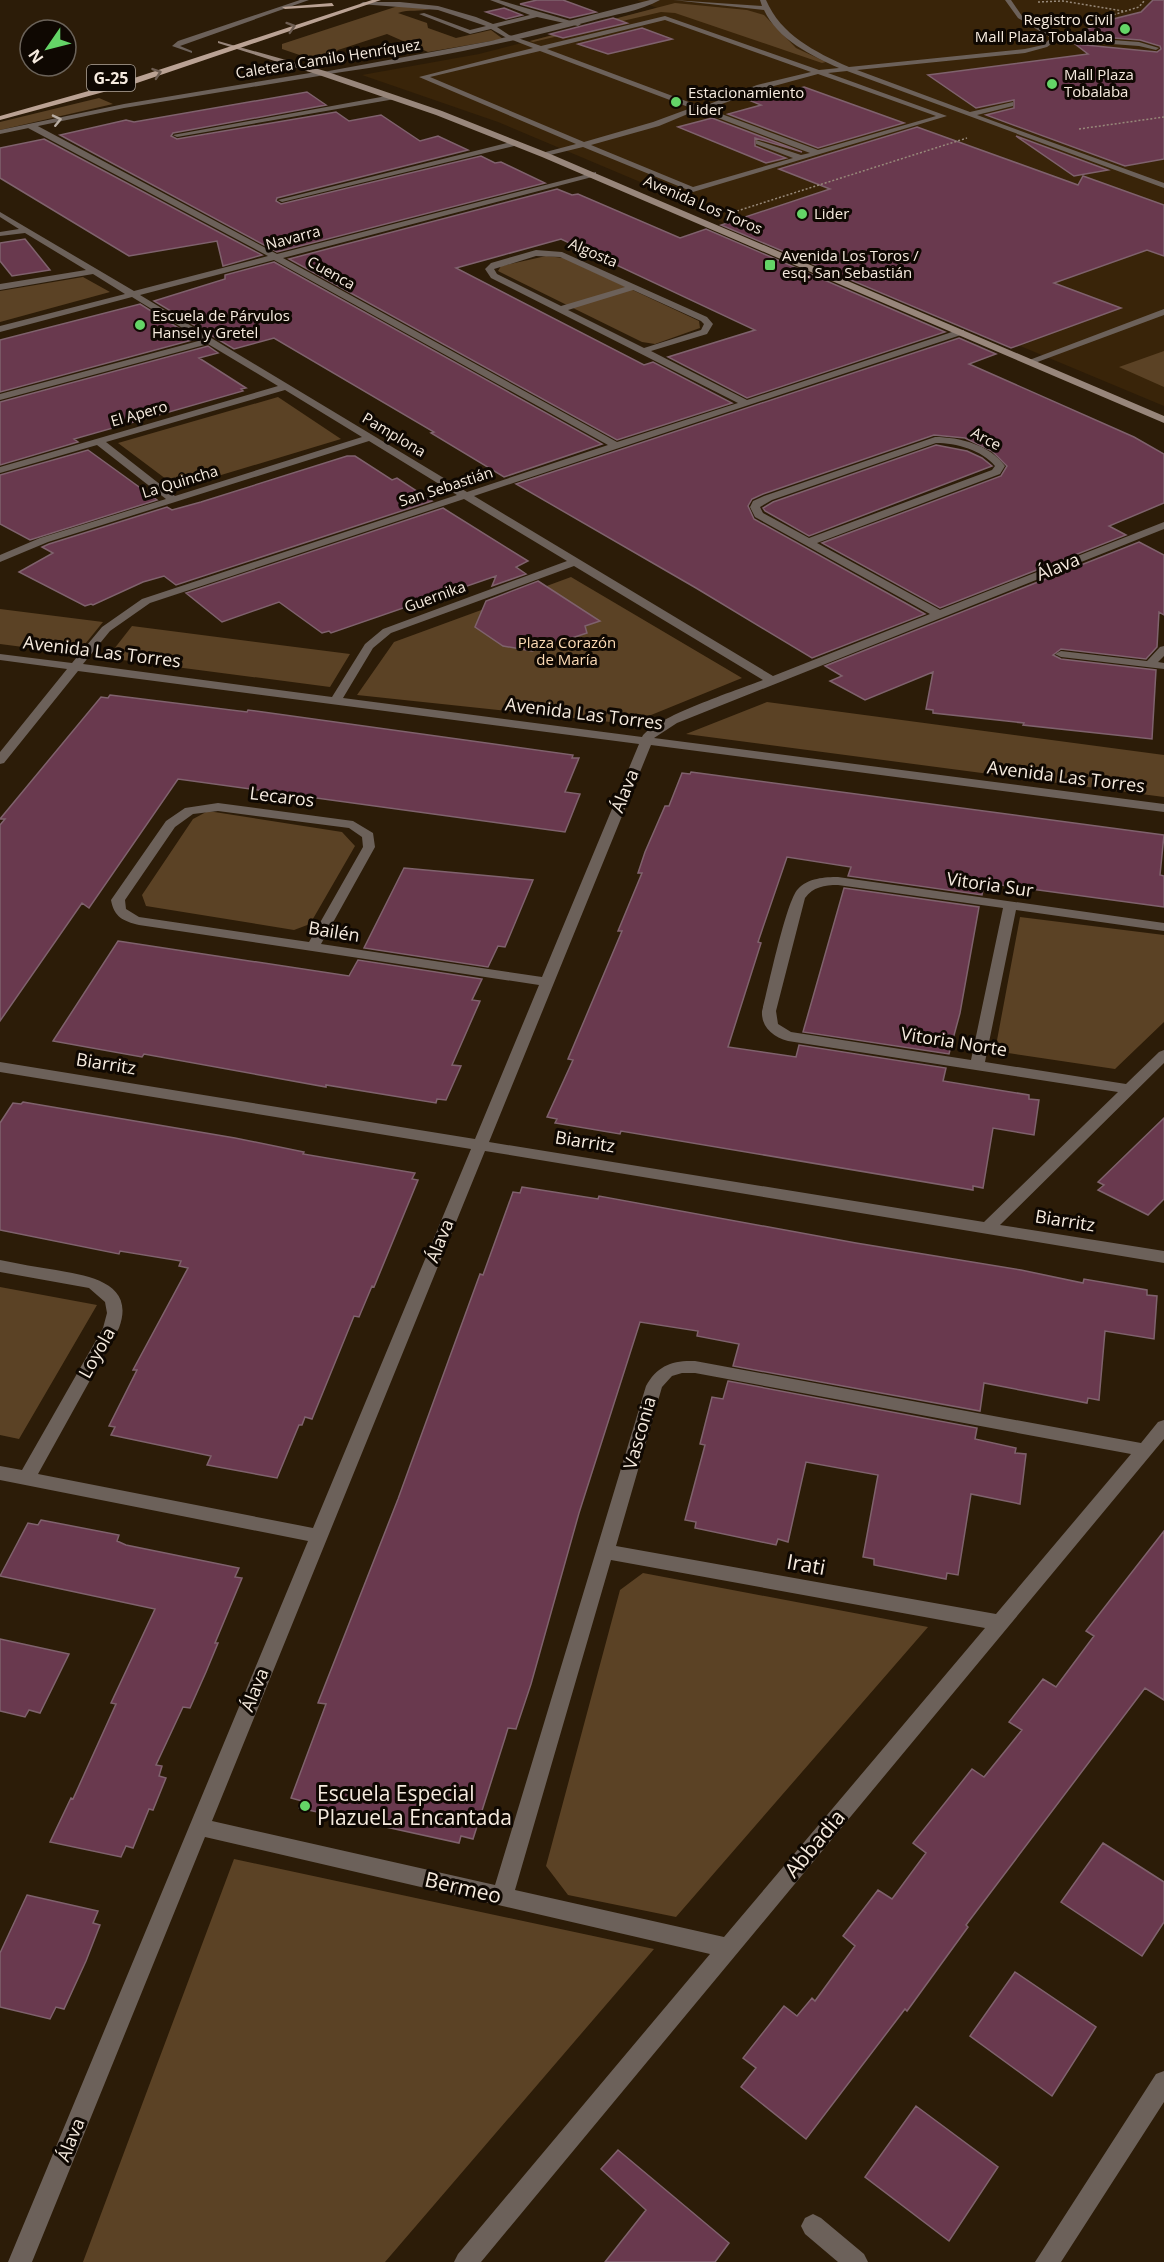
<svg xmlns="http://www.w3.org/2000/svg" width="1164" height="2262" font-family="'Open Sans',sans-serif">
	<rect width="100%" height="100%" fill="#2c1c08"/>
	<path fill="#392409" d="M 637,0 L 1164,0 L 1164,406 L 703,214 L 709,211 L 498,122 L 362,75 L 479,54 L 657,8 Z"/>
	<path fill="#5b4225" d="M 675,3 L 747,10 L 764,15 L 796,48 L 826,62 L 822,63 L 675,13 L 661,12 L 533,42 L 530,41 Z
		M 398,6 L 430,9 C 420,12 409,9 398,13 L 427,23 L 428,28 L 456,38 L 491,30 L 503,39 L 428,52 L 387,34 L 338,50 L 326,64 L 282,49 L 282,44 Z
		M 99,98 L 113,104 L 0,130 L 0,122 Z
		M 546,256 L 564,258 L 699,321 L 700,328 L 655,344 L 642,342 L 498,271 L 501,266 Z
		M 83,277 L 110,292 L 0,322 L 0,291 Z
		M 1164,351 L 1164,387 L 1119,367 Z
		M 278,397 L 341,439 L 178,488 L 118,443 Z
		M 571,577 L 742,678 L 629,724 L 357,695 L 394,642 Z
		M 0,609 L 103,622 L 77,654 L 0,644 Z
		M 132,626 L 350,654 L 330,687 L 107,658 Z
		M 767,702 L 1164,755 L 1164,797 L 686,734 Z
		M 208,811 L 342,832 L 355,846 L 310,924 L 294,930 L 146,906 L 142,895 L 193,819 Z
		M 1020,917 L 1164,935 L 1164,1022 L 1115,1069 L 995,1051 Z
		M 0,1287 L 97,1305 L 19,1439 L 0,1435 Z
		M 643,1573 L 928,1627 L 676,1917 L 568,1895 L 546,1866 L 620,1590 Z
		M 234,1859 L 654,1949 L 385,2262 L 83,2262 Z"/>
	<path fill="#69394e" stroke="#7f626d" stroke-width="1.5" d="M 537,0 L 563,0 L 596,12 L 570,18 L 520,4 Z
		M 1153,0 L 1164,0 L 1164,159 L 1125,166 L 986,115 L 1014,108 L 1014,100 L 976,108 L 928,75 L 1088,54 L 1075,44 L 1157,52 L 1161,49 L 1160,46 L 1140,40 L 1074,35 L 1109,20 L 1141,12 Z
		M 504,8 L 522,15 L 506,19 L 486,12 Z
		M 613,18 L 627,23 L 563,38 L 550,34 Z
		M 642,28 L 672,39 L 608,54 L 578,44 Z
		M 804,87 L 904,123 L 818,148 L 728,114 L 761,105 L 751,101 Z
		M 307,92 L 326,105 L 173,133 L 171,136 L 177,139 L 336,112 L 349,121 L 381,115 L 420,141 L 438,136 L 468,150 L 277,198 L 276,201 L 281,204 L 481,156 L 495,163 L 501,162 L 545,183 L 277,252 L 60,135 L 126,120 L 134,122 Z
		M 712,118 L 802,152 L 755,138 L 755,146 L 786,158 L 766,163 L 678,127 Z
		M 917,127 L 1078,185 L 1083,176 L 1164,205 L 1164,256 L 1147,250 L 1054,283 L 1121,308 L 1011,348 L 721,225 L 830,189 L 779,169 Z
		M 1016,136 L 1108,170 L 1074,176 Z
		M 44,139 L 262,255 L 223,266 L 217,241 L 129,256 L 0,178 L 0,148 Z
		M 557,189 L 572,195 L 578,194 L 680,238 L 706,229 L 945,332 L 747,398 L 668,357 L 755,330 L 561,239 L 456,268 L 644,365 L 653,362 L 732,403 L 617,440 L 289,259 Z
		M 25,239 L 50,270 L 12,276 L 0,261 L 0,243 Z
		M 274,262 L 602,444 L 504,477 L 431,433 L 434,432 L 274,338 L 234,349 L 154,301 L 225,279 L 225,275 Z
		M 140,304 L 196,339 L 0,392 L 0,340 Z
		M 959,338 L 996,354 L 969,364 L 1134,437 L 1164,454 L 1164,503 L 1109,526 L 1126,535 L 940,608 L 822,543 L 1001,476 L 1007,466 L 992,451 L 965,438 L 934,435 L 763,494 L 752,499 L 748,506 L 754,519 L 925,614 L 812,658 L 696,588 L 516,484 Z
		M 208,346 L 218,353 L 199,358 L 246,388 L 241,389 L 243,391 L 74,439 L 78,442 L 0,465 L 0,402 Z
		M 936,445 L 967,451 L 982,458 L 992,466 L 809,536 L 765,511 L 763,508 L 773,502 Z
		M 88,450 L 157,500 L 30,540 L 0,524 L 0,475 Z
		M 347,456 L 355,456 L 392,480 L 397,478 L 432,501 L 176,585 L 164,576 L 143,582 L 93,605 L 91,604 L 85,606 L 19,572 L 53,553 L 42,547 L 49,544 L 167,507 L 172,510 L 201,502 Z
		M 443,508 L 528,561 L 516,567 L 526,574 L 492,586 L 496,576 L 331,633 L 329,631 L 322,633 L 279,602 L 222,622 L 186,593 Z
		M 1139,542 L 1164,555 L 1164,615 L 1159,612 L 1157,647 L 1146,659 L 1061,649 L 1053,655 L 1061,659 L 1156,670 L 1152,739 L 1023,725 L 1024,723 L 933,713 L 933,710 L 926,709 L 933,672 L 865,700 L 830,681 L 842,676 L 825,666 Z
		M 538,581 L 600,621 L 585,626 L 587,633 L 532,651 L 503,646 L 475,627 L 486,601 Z
		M 110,695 L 247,712 L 248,710 L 573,755 L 572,758 L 579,758 L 565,792 L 580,794 L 565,832 L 178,779 L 89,908 L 82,903 L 0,1021 L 0,825 L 5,819 L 0,819 L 101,697 L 108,698 Z
		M 691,772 L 1164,835 L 1160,875 L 1164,876 L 1164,907 L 993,884 L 984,885 L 982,895 L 848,876 L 851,867 L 787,857 L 758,942 L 761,943 L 728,1047 L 796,1057 L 799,1045 L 946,1068 L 943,1081 L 1029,1095 L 1029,1099 L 1039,1100 L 1034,1135 L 993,1128 L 983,1188 L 973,1186 L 973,1190 L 621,1131 L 620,1134 L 555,1123 L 557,1119 L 547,1117 L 573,1060 L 568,1059 L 622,931 L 618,931 L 642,873 L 638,873 L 645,852 L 665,806 L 669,806 L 682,773 L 690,774 Z
		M 404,868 L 533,880 L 505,947 L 498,946 L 488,967 L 364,948 Z
		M 844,888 L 979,907 L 960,1013 L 949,1054 L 803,1032 Z
		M 118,941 L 349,976 L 358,960 L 482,979 L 472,1000 L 480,1001 L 452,1065 L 461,1066 L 446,1100 L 437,1099 L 436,1103 L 326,1085 L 326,1087 L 144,1054 L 142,1057 L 53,1041 Z
		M 23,1102 L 235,1138 L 304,1152 L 303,1154 L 415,1173 L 412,1179 L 418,1180 L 374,1287 L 372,1286 L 359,1317 L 354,1316 L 312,1419 L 305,1417 L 302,1425 L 299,1425 L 277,1478 L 207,1465 L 211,1456 L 111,1435 L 115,1427 L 109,1426 L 137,1370 L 133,1370 L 188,1268 L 179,1266 L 181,1261 L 120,1251 L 119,1254 L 0,1230 L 0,1123 L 13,1103 L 21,1104 Z
		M 1164,1118 L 1164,1199 L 1148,1215 L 1098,1190 L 1104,1185 L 1098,1182 Z
		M 522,1187 L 598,1199 L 599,1196 L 856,1243 L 1021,1270 L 1083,1283 L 1084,1279 L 1147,1290 L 1147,1295 L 1157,1296 L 1154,1339 L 1105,1331 L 1099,1400 L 1088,1398 L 1087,1403 L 984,1383 L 980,1411 L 733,1366 L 739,1344 L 697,1336 L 698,1331 L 640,1322 L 579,1513 L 531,1684 L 516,1729 L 508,1728 L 505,1738 L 473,1839 L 461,1836 L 459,1843 L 299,1808 L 302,1801 L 291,1798 L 326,1704 L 318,1703 L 398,1499 L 480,1274 L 483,1275 L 513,1192 L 520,1193 Z
		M 728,1381 L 977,1428 L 975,1439 L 1016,1448 L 1015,1453 L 1026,1454 L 1020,1504 L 971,1494 L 958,1575 L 947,1573 L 946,1579 L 874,1565 L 874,1559 L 863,1557 L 878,1475 L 806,1462 L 788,1542 L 778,1539 L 776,1545 L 695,1528 L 696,1522 L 685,1520 L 705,1445 L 700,1444 L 712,1397 L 723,1399 Z
		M 41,1520 L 119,1535 L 117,1541 L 126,1545 L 239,1568 L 235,1577 L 242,1578 L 215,1643 L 218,1643 L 206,1672 L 190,1708 L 183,1707 L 156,1765 L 162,1766 L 159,1776 L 166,1778 L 153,1810 L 149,1809 L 133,1848 L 126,1846 L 121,1857 L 50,1842 L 71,1798 L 73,1799 L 116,1704 L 111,1703 L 155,1609 L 0,1576 L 28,1523 L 38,1525 Z
		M 1164,1531 L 1164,1700 L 1145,1688 L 966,1925 L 968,1927 L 907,2011 L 905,2009 L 806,2139 L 741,2087 L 756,2068 L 743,2058 L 784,2006 L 797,2016 L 812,1998 L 815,2001 L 855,1946 L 843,1936 L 878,1890 L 892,1899 L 926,1853 L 913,1843 L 972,1769 L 984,1777 L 1022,1730 L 1009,1722 L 1043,1679 L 1056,1687 L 1094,1636 L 1086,1631 Z
		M 0,1639 L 69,1654 L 40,1713 L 29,1710 L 25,1717 L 0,1711 Z
		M 1103,1843 L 1164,1882 L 1164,1922 L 1142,1956 L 1061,1902 Z
		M 27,1895 L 98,1911 L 93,1923 L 100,1925 L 86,1961 L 64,2009 L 56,2007 L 50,2019 L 0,2007 L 0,1953 Z
		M 1015,1972 L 1096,2027 L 1052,2096 L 970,2036 Z
		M 916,2106 L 998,2167 L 949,2241 L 865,2177 Z
		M 618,2150 L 729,2243 L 715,2262 L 605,2262 L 646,2210 L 601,2169 Z"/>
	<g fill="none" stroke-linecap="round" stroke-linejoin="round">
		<path stroke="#97897a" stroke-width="1.5" stroke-dasharray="2 2" stroke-linecap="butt" d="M 1038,2 L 1063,1 L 1123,11
			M 1106,17 L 1139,7 L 1145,0
			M 1079,129 L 1164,117
			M 737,211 L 967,138"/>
		<path fill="#6c615a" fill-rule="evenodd" d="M 490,0 L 499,0 L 581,24 L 578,26 L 537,17 L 497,27 L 509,35 L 541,46 L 665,16 L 819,70 L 839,68 C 812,56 777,39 764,10 L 673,0 L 762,6 L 760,0 L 766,0 C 781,35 815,52 849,67 L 1025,49 L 1043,45 L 1051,38 L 1018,18 L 1005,0 L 1011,0 L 1022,16 L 1058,36 L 1139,42 L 1159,48 L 1156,50 L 1139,46 L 1057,40 L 1047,47 L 1025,53 L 857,70 L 970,112 L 1013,102 L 1013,106 L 977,115 L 1164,183 L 1164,188 L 847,71 L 828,73 L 947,116 L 693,192 L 583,147 L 542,157 L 542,153 L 576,144 L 419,77 L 533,48 L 505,37 L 491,29 L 470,34 L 419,14 L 424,13 L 470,30 L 486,26 L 438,10 L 360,4 L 363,2 L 400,2 L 438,6 L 476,17 L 493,24 L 530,15 ZM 665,20 L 811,72 L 757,85 L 702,107 L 547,49 ZM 540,51 L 691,108 L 653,122 L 584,142 L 430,77 ZM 818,74 L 936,116 L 818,150 L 708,109 L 763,89 ZM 695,111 L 700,111 L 810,153 L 801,155 L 756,140 L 756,144 L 793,158 L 693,187 L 591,145 L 659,126 Z
			M 392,95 L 395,99 L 177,137 L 173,135 Z
			M 515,141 L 518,141 L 518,145 L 282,202 L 278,200 Z
			M 1164,309 L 1164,315 L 1032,364 L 1024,362 Z"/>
		<path fill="#6c615a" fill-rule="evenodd" d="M 300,0 L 309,0 L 180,46 L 192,51 L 192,53 L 172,46 L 178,41 Z
			M 650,0 L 660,0 C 641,11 612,15 591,21 C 502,45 412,62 322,75 L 318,73 L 491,41 Z
			M 28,124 L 34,124 L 277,254 L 596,172 L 596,176 L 283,258 L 617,442 L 738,403 L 491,278 L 485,269 L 491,263 L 536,250 L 562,252 L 707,317 L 713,324 L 707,334 L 651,351 L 747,400 L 958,330 L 964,330 L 964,334 L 474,496 L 773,676 L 930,614 L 755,517 L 750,507 L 753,501 L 764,496 L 935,437 C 960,437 990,445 1005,466 L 1000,474 L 817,543 L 940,610 L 1164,522 L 1164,529 L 677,723 L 654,738 L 1164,804 L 1164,812 L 651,745 L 489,1142 L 984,1222 L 1118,1092 L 788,1041 C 773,1037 761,1027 762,1011 C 768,989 786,901 798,889 C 808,878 825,877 838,877 L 1164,923 L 1164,931 L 1016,910 L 985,1062 L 1126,1084 L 1159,1052 L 1164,1050 L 1164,1063 L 1000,1225 L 1164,1251 L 1164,1263 L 485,1151 L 212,1821 L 495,1885 L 646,1386 C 657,1366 672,1360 695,1361 L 1141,1443 L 1158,1422 L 1164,1420 L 1164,1439 L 481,2262 L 454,2262 L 458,2254 L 710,1954 L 205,1837 L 32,2262 L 8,2262 L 308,1541 L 0,1480 L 0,1466 L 22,1470 L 103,1328 L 107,1313 L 105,1302 L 89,1288 L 0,1272 L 0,1260 C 19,1264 37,1267 56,1270 C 88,1276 136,1282 119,1328 L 38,1474 L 313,1528 L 471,1149 L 0,1072 L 0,1062 L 475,1139 L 539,985 L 139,925 C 123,921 114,917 111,900 L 166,821 L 185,808 L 218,803 L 353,821 L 373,833 L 375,847 L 321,944 L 542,977 L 639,744 L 78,671 L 4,763 L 0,764 L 0,752 L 67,669 L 0,660 L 0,654 L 72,663 L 102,627 L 142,599 L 457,495 L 369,441 L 48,542 L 0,562 L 0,555 L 40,538 L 166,499 L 97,445 L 0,473 L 0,467 L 278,386 L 208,344 L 0,400 L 0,394 L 202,340 L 132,297 L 0,332 L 0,326 L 125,294 L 93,274 L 0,290 L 0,284 L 86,270 L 25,233 L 0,236 L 0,232 L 19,229 L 0,217 L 0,212 L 134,291 L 268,256 L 28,128 ZM 536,256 L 560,257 L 625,287 L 561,306 L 497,274 L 494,269 ZM 274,260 L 608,445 L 467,492 L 140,295 ZM 633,290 L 701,321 L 704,324 L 701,330 L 644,348 L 568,310 ZM 285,390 L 362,437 L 175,496 L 106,442 ZM 936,443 C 956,443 982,450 995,466 L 992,470 L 809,538 L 763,513 L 760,507 L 772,500 ZM 464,499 L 567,561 L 383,629 L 365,644 L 332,697 L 83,664 L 110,631 L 150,603 ZM 574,566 L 763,680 C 738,690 654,717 642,737 L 343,698 L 373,648 L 391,633 ZM 218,811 L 349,828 L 362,837 L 363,847 L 309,942 L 139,917 L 126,909 L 125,900 L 175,827 L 193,814 ZM 838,885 L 1003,908 L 971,1060 L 791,1032 L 778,1024 L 776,1011 L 805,898 C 813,887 824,885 838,885 ZM 682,1373 L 695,1373 L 1131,1454 L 996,1614 L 616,1546 L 662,1387 L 672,1376 ZM 611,1560 L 985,1628 L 724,1937 L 515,1890 Z
			M 1164,646 L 1164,656 L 1158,662 L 1164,663 L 1164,669 L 1061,657 L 1055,654 L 1061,651 L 1147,661 L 1160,647 Z
			M 1164,2071 L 1164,2102 L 1061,2262 L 1035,2262 L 1156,2074 Z
			M 813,2214 L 821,2218 L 864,2254 L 868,2262 L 838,2262 L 805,2234 L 801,2226 L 805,2218 Z"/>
		<path fill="#6c615a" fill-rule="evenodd" d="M 322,71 L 325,75 L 124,108 L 0,134 L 0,130 L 124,104 Z"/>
		<path fill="#98867b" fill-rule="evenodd" d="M 218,41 L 325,71 L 442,111 L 548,153 L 1164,416 L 1164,423 L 542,157 L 436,115 L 319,75 L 218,43 Z"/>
		<path fill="#baa294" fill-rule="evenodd" d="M 372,0 L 381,0 L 137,83 L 0,120 L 0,116 L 131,79 Z
			M 332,3 L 334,6 L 285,9 L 282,7 Z"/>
	</g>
	<defs><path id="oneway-chevron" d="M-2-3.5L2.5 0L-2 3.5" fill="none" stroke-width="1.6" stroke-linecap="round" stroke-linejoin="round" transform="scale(1.5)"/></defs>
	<g stroke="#6d5d52">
		<use href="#oneway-chevron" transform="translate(291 27) rotate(-18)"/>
		<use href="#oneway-chevron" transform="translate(157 73) rotate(-19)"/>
	</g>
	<use stroke="#b8ada3" href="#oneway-chevron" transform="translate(57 120) rotate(-13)"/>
	<g fill="#64d467" stroke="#0f0802" stroke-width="2">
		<circle cx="1125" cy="29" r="6"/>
		<circle cx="1052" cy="84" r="6"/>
		<circle cx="676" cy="102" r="6"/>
		<circle cx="802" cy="214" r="6"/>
		<rect x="764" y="259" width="12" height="12" rx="3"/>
		<circle cx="140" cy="325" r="6"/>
		<circle cx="305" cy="1806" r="6"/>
	</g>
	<g text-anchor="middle" stroke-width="6" stroke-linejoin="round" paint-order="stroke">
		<g font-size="15" fill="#f6ebdf" stroke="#0f0802" text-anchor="start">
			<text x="1113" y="25" text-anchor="end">Registro Civil<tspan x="1113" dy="17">Mall Plaza Tobalaba</tspan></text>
			<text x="1064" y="80">Mall Plaza<tspan x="1064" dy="17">Tobalaba</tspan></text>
			<text x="688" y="98">Estacionamiento<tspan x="688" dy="17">Lider</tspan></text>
			<text x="814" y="219">Lider</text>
			<text x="782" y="261">Avenida Los Toros /<tspan x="782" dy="17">esq. San Sebastián</tspan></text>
			<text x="152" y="321">Escuela de Párvulos<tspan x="152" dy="17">Hansel y Gretel</tspan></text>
		</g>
		<g font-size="15" fill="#f6ebdf" stroke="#0f0802">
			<text transform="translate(328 59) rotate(-9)" y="5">Caletera Camilo Henríquez</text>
			<text transform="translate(703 205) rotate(23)" y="5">Avenida Los Toros</text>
			<text transform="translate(293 238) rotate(-15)" y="5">Navarra</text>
			<text transform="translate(593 253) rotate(23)" y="5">Algosta</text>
			<text transform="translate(331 273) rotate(29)" y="5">Cuenca</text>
			<text transform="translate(139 414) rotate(-16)" y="5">El Apero</text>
			<text transform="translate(394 435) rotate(31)" y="5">Pamplona</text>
			<text transform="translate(986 439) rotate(28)" y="5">Arce</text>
			<text transform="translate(180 482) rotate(-17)" y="5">La Quincha</text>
			<text transform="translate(446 487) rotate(-18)" y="5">San Sebastián</text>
			<text transform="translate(435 597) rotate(-20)" y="5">Guernika</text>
		</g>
		<g font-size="15" fill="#fddbb5" stroke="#0f0802">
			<text x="567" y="648">Plaza Corazón<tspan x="567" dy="17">de María</tspan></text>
		</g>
		<rect fill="#0f0802" stroke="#b1a79d" stroke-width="1.5" x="87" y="65" width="48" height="26" rx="4.5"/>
		<g font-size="16" font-weight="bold" fill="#f6ebdf">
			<text x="111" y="84">G-25</text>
		</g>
		<g font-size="18" fill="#f6ebdf" stroke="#0f0802">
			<text transform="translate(1058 567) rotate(-22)" y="6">Álava</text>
			<text transform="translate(102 652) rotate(7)" y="6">Avenida Las Torres</text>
			<text transform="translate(584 714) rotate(7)" y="6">Avenida Las Torres</text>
			<text transform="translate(1066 777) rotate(7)" y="6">Avenida Las Torres</text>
			<text transform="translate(625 791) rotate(-68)" y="6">Álava</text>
			<text transform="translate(282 797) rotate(7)" y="6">Lecaros</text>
			<text transform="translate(990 885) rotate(8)" y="6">Vitoria Sur</text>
			<text transform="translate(334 932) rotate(9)" y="6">Bailén</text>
			<text transform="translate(954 1042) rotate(9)" y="6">Vitoria Norte</text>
			<text transform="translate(106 1064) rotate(9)" y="6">Biarritz</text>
			<text transform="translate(585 1142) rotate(9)" y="6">Biarritz</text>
			<text transform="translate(1065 1221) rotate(9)" y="6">Biarritz</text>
			<text transform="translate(440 1241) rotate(-68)" y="6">Álava</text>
			<text transform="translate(97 1353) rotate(-61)" y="6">Loyola</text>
			<text transform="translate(640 1433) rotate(-74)" y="6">Vasconia</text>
			<text transform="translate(255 1690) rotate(-68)" y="6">Álava</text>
			<text transform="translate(71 2140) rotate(-68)" y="6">Álava</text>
		</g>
		<g font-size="21" fill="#f6ebdf" stroke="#0f0802">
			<text transform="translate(806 1565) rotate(10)" y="7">Irati</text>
			<text transform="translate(815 1844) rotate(-50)" y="7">Abbadia</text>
			<text transform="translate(463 1888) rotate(13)" y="7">Bermeo</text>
		</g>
		<g font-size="21" fill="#f6ebdf" stroke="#0f0802" text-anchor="start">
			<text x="317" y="1801">Escuela Especial<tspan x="317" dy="24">PlazueLa Encantada</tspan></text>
		</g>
	</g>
	<g transform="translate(48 48) rotate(235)"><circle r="28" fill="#0f0802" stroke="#6b635a" stroke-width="1.5"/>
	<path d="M0-4.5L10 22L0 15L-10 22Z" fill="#64d467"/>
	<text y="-9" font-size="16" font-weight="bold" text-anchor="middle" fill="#f6ebdf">N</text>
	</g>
</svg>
